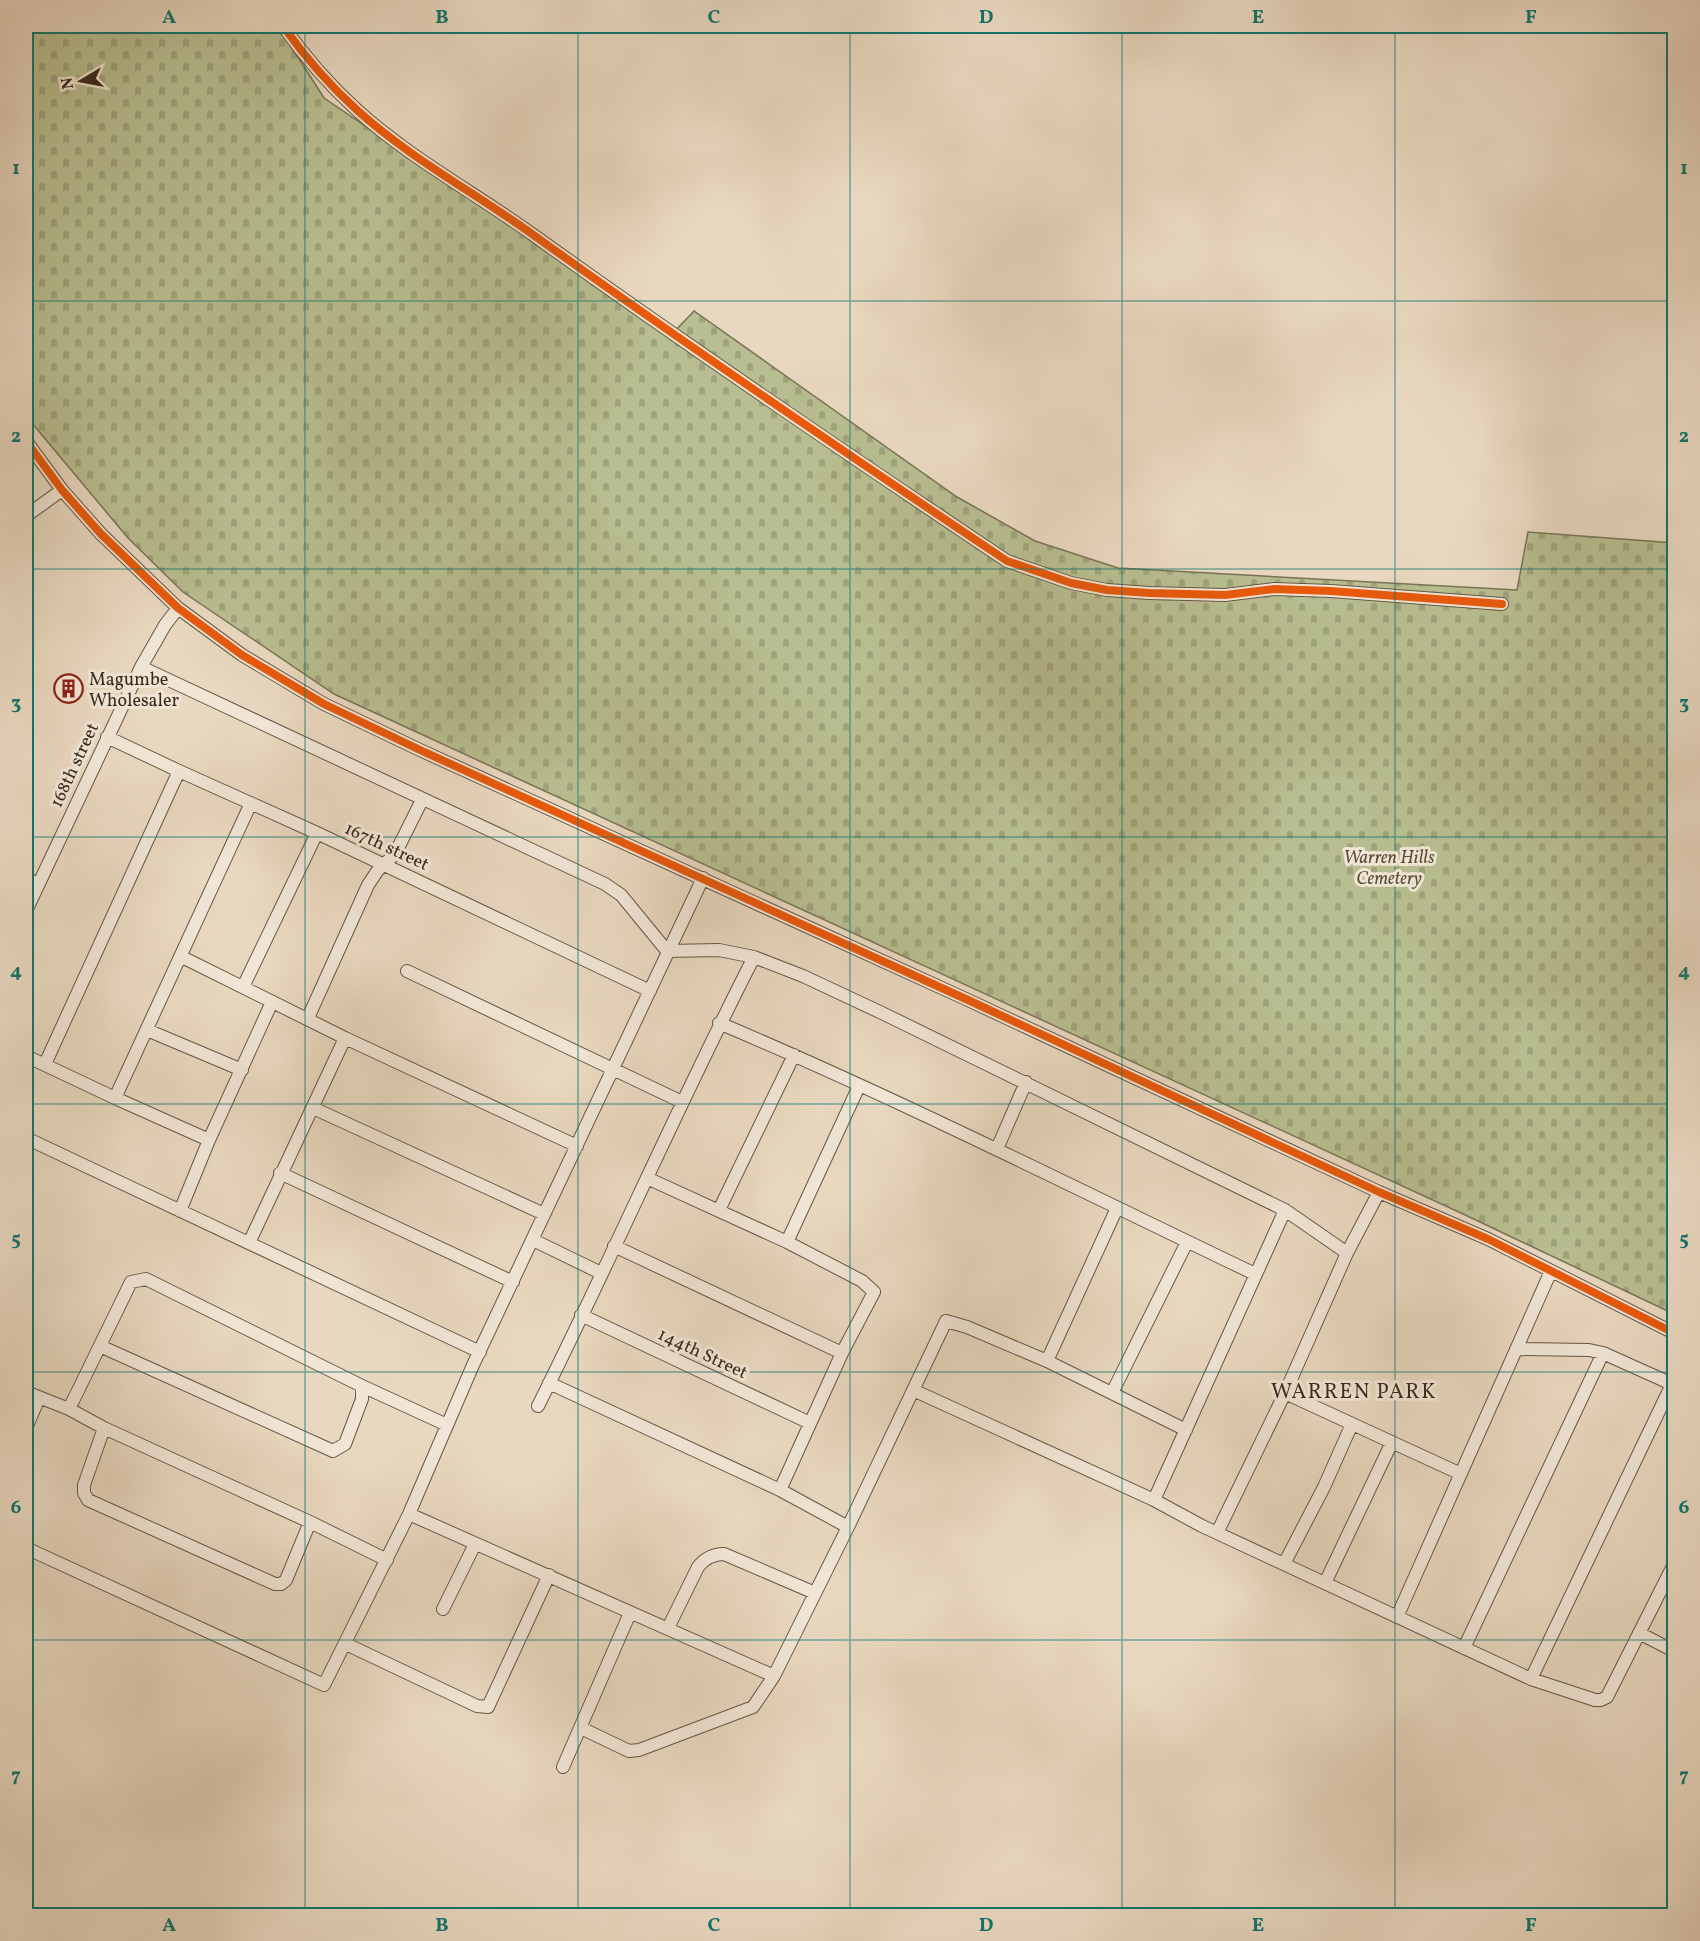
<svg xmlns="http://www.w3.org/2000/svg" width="1700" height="1941" font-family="Vollkorn,serif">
	<defs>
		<pattern id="cemetery-stones" width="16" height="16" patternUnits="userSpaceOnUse" patternTransform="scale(1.5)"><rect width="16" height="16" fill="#b8be91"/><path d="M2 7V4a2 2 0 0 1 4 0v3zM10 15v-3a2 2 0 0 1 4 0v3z" fill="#9fa37c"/></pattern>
	</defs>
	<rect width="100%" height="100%" fill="#e9d8c0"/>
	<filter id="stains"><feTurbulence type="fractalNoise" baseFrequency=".00333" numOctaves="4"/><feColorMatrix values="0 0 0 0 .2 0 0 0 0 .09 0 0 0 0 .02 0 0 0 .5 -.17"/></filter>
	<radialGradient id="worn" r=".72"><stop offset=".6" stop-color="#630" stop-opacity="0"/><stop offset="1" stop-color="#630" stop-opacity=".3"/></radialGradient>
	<path fill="url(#cemetery-stones)" stroke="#787456" stroke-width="1.5" d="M 26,26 L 278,26 L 324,98 L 672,334 L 694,311 L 957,497 L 1035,541 L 1118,568 L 1517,590 L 1528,532 L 1674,543 L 1674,1314 L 1461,1213 L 334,694 L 183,592 L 128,538 L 26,416 Z"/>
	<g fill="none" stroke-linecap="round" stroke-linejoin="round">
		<defs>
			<path id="minor" d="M 283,26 C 305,57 329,85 358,111 C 410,158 475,193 532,234 C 688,346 847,454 1007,561 L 1071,583 L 1107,590 L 1149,593 L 1225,595 L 1274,589 L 1331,591 L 1502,604
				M 26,441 L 62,490 L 101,534 L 178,608 L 242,655 L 324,704 L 420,750 L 968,1000 L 1379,1192 L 1488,1239 L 1674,1333
				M 26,516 L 62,490
				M 141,667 L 605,884 L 621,895 L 667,951 L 719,950 L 754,957 C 678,1105 612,1258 538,1406
				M 107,737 L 179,771 L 317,833 L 650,991
				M 26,878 L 38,884
				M 26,911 L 141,667 L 165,625 L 178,608
				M 182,957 L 345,1038 L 577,1146
				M 754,957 L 803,976 L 882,1013 L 1285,1210 L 1347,1253
				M 407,971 L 682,1102
				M 243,987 L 317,833
				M 308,1018 L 368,885 L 378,870 L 395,854 L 422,800
				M 719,1023 C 901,1100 1077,1189 1255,1274
				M 147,1030 L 242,1070
				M 26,1056 L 115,1098 L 251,803
				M 45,1064 L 179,771
				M 115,1098 L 209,1140
				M 313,1108 L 544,1214
				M 26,1138 L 480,1352
				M 997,1149 L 1026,1082
				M 280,1173 L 513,1282
				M 647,1178 L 787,1242 L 862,1281 L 874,1292 L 842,1353 L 780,1490
				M 719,1210 L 794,1055
				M 180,1211 L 209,1140 L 272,1002
				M 533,1240 L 601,1273
				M 787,1242 L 859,1086
				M 249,1243 L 345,1038
				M 614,1246 L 842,1353
				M 581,1315 L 810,1423
				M 1516,1349 L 1589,1350 L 1603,1353 L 1672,1384 L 1531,1679
				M 1047,1361 L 1117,1208
				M 549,1383 L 780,1490 L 848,1527
				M 362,1386 L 447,1425
				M 913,1390 L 1154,1500 L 1285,1210
				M 26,1392 L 69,1409 L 104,1428 L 310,1522 L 286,1580 L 281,1584 L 275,1584 L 88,1500 L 84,1493 L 84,1485 L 104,1428
				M 1112,1393 L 1187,1242
				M 1285,1393 L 1461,1474
				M 69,1409 L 131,1282 L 146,1279 L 362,1386 L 362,1399 L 345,1444 L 333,1451 L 100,1346
				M 26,1428 L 39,1398
				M 1154,1500 L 1202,1526 L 1531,1679 L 1595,1700 L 1601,1700 L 1607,1697 L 1674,1564
				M 409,1514 L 774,1676
				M 310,1522 L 387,1560
				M 1217,1533 L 1285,1393 L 1347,1253 L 1379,1192
				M 26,1548 L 324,1685 L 409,1514 L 473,1365 L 703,878
				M 1284,1564 L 1324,1487 L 1352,1424
				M 1325,1583 L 1392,1442
				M 443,1609 L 475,1544
				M 1397,1617 L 1551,1271
				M 668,1628 L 698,1567 C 705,1558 713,1554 724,1554 L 815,1593
				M 1639,1633 L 1674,1651
				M 346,1644 L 477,1706 L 488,1707 L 549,1575
				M 1464,1648 L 1603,1353
				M 581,1728 L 629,1751 L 639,1750 L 753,1707 L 774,1676 L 848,1527 L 946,1321 L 967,1327 L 1047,1361 L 1186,1430
				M 563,1767 L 630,1613"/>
		</defs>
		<use href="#minor" stroke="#655644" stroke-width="14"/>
		<use href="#minor" stroke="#f1e6d6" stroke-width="12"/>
		<defs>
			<path id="cycleway" d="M 283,26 C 305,57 329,85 358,111 C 410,158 475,193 532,234 C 688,346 847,454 1007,561 L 1071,583 L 1107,590 L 1149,593 L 1225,595 L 1274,589 L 1331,591 L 1502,604
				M 26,441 L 62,490 L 101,534 L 178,608 L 242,655 L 324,704 L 420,750 L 968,1000 L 1379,1192 L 1488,1239 L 1674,1333"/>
		</defs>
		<use href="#cycleway" stroke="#f1e6d6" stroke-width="11"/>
		<use href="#cycleway" stroke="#e8590c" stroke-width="8"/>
	</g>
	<path fill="none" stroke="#0f766e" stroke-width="1.5" stroke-opacity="0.55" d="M 305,26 L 305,1916M 578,26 L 578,1916M 850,26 L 850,1916M 1122,26 L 1122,1916M 1395,26 L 1395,1916M 26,301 L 1674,301M 26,569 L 1674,569M 26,837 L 1674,837M 26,1104 L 1674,1104M 26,1372 L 1674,1372M 26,1640 L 1674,1640"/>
	<defs>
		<symbol id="building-ring" viewBox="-11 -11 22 22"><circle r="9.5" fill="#f1e6d6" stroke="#8f2418" stroke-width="1.5"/><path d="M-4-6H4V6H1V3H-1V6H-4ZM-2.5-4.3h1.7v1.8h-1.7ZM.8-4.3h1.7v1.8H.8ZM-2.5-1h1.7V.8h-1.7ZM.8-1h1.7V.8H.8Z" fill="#8f2418"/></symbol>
	</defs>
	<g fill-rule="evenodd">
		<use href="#building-ring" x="52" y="672" width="33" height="33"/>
	</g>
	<g text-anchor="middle" stroke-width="6" stroke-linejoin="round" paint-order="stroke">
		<g font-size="18" fill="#392a1b" stroke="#f1e6d6" text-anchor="start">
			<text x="89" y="685">Magumbe<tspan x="89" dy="21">Wholesaler</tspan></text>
		</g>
		<g font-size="18" fill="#392a1b" stroke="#f1e6d6">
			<text transform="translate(74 765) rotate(-65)" y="6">168th street</text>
			<text transform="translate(387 846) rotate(25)" y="6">167th street</text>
			<text transform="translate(703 1353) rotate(25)" y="6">144th Street</text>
		</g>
		<g font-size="18" font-style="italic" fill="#594f38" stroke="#f1e6d6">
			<text x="1389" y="863">Warren Hills<tspan x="1389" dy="21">Cemetery</tspan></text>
		</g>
		<g font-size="21" letter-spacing="1.5" fill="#392a1b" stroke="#f1e6d6">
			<text x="1354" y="1398">WARREN PARK</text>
		</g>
	</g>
	<rect width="1700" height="1941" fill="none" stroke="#e9d8c0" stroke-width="66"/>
	<g transform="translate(81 81) rotate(260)" stroke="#f1e6d6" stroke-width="4.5" paint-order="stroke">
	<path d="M0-4.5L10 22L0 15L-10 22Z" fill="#392a1b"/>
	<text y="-9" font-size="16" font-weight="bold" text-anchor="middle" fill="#392a1b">N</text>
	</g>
	<rect x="33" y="33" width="1634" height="1875" fill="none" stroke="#0f766e" stroke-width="2"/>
	<g font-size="20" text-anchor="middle" font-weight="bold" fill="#0f766e">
		<text x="169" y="23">A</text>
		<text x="442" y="23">B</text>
		<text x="714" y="23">C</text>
		<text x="986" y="23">D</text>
		<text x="1258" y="23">E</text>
		<text x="1531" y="23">F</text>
		<text x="16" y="174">1</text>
		<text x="1684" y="174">1</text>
		<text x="16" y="442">2</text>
		<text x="1684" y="442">2</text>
		<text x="16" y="709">3</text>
		<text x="1684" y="709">3</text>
		<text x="16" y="977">4</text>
		<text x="1684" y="977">4</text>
		<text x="16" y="1245">5</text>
		<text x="1684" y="1245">5</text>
		<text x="16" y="1513">6</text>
		<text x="1684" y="1513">6</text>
		<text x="16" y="1781">7</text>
		<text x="1684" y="1781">7</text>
		<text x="169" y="1931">A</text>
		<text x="442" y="1931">B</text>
		<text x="714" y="1931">C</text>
		<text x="986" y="1931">D</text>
		<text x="1258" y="1931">E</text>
		<text x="1531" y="1931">F</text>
	</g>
	<rect width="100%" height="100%" filter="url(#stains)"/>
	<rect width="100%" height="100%" fill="url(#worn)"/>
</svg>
